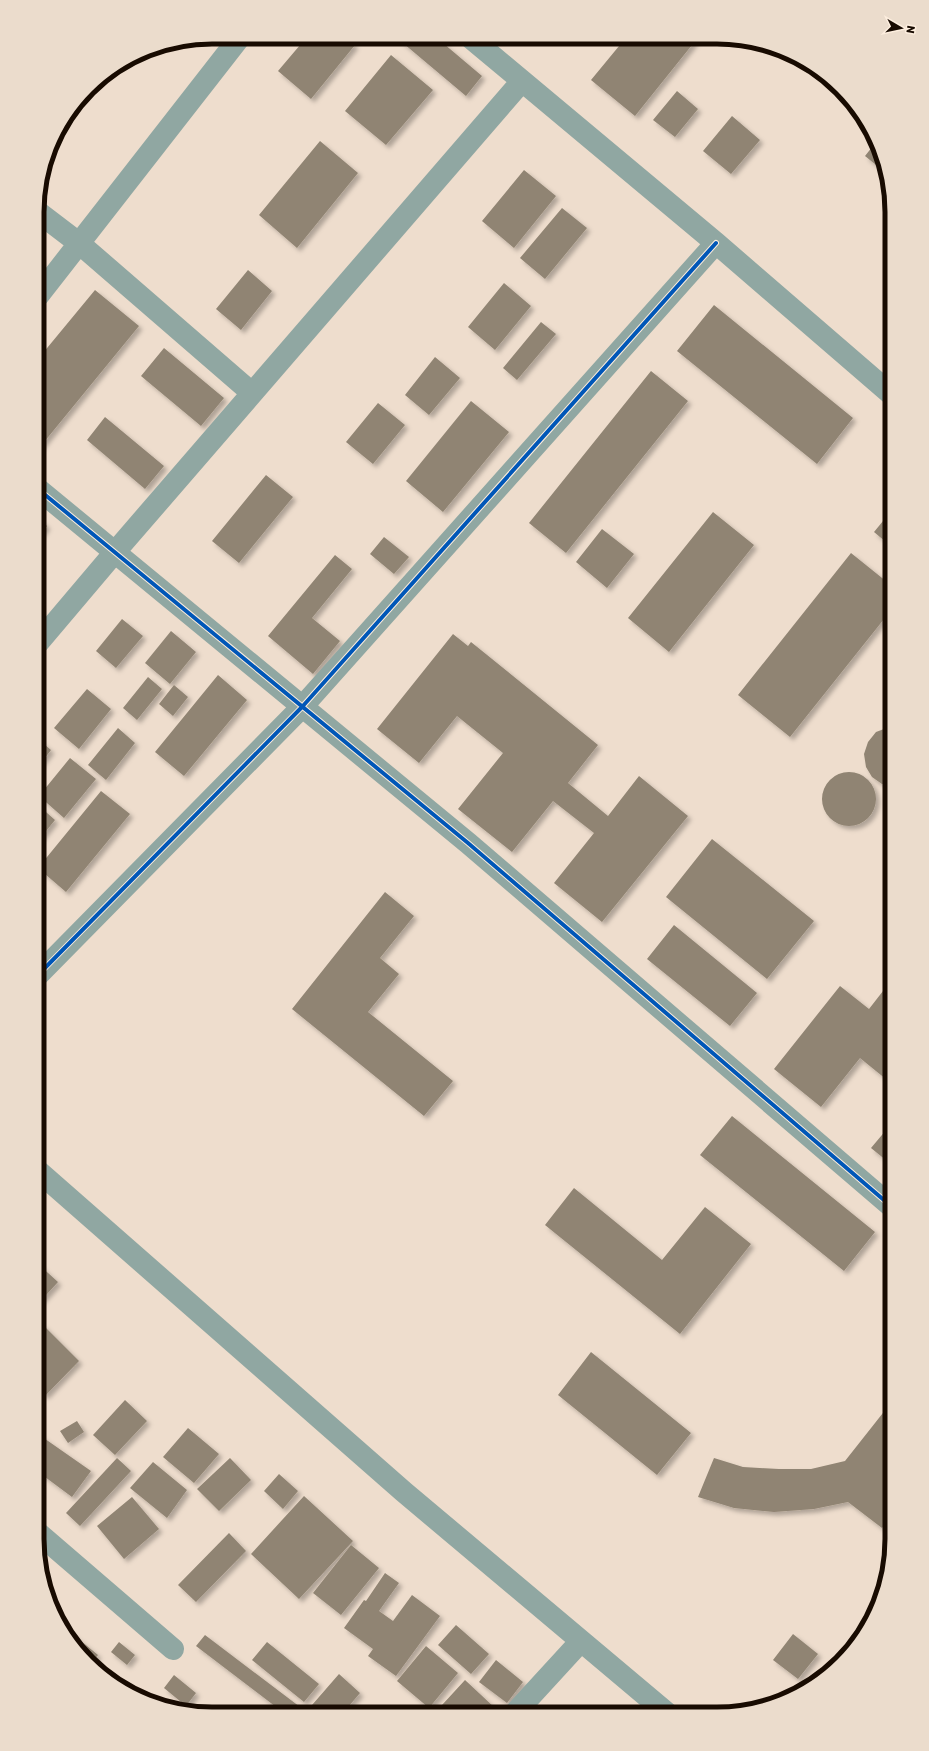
<svg xmlns="http://www.w3.org/2000/svg" width="929" height="1751" font-family="Rubik,sans-serif">
	<defs>
		<filter id="shadow"><feDropShadow dx="3.5" dy="3.5" stdDeviation="2" flood-color="#0004"/></filter>
	</defs>
	<rect width="100%" height="100%" fill="#eeddcd"/>
	<path fill="#908473" filter="url(#shadow)" d="M 306,38 L 347,38 L 355,45 L 311,99 L 278,71 Z
		M 397,38 L 437,38 L 482,76 L 466,96 Z
		M 624,40 L 696,40 L 635,116 L 591,80 Z
		M 391,55 L 433,90 L 386,145 L 345,111 Z
		M 677,91 L 698,109 L 675,137 L 653,120 Z
		M 732,116 L 760,140 L 731,174 L 703,151 Z
		M 320,141 L 358,173 L 297,248 L 259,215 Z
		M 876,142 L 883,156 L 886,173 L 865,156 Z
		M 524,170 L 556,196 L 514,248 L 482,221 Z
		M 562,208 L 587,228 L 545,279 L 520,258 Z
		M 248,270 L 272,291 L 241,330 L 216,309 Z
		M 504,283 L 531,306 L 495,350 L 468,327 Z
		M 95,290 L 139,326 L 40,447 L 38,446 L 38,359 Z
		M 714,305 L 853,418 L 817,464 L 677,351 Z
		M 541,322 L 556,334 L 517,380 L 503,368 Z
		M 164,348 L 224,398 L 201,426 L 141,376 Z
		M 435,357 L 460,378 L 429,415 L 405,395 Z
		M 651,371 L 688,401 L 566,553 L 529,523 Z
		M 471,401 L 509,432 L 443,512 L 406,481 Z
		M 378,403 L 405,425 L 373,464 L 346,442 Z
		M 105,417 L 164,466 L 145,489 L 87,440 Z
		M 266,475 L 293,497 L 239,563 L 212,541 Z
		M 892,510 L 892,547 L 874,532 Z
		M 713,512 L 754,545 L 669,652 L 628,618 Z
		M 38,518 L 47,526 L 38,537 Z
		M 602,529 L 634,554 L 607,588 L 576,562 Z
		M 384,537 L 409,557 L 394,574 L 370,554 Z
		M 851,553 L 892,586 L 892,609 L 790,737 L 738,695 Z
		M 335,555 L 352,569 L 312,618 L 340,641 L 313,674 L 268,636 Z
		M 122,619 L 143,636 L 116,668 L 96,651 Z
		M 171,631 L 196,652 L 170,684 L 145,663 Z
		M 453,634 L 468,646 L 471,642 L 598,745 L 568,783 L 608,816 L 639,776 L 688,816 L 602,922 L 554,883 L 594,833 L 553,801 L 512,852 L 458,809 L 503,753 L 457,716 L 419,763 L 377,729 Z
		M 218,675 L 247,700 L 184,776 L 155,752 Z
		M 148,677 L 162,689 L 137,720 L 123,708 Z
		M 174,685 L 188,697 L 173,716 L 159,704 Z
		M 87,689 L 111,709 L 79,749 L 54,728 Z
		M 892,726 L 892,786 L 882,784 L 872,777 L 866,767 L 864,754 L 868,742 L 876,732 Z
		M 118,728 L 135,743 L 106,780 L 88,765 Z
		M 38,739 L 51,750 L 38,767 Z
		M 70,758 L 96,779 L 64,818 L 39,796 Z
		M822 799a27 27 0 1 1 54 0a27 27 0 1 1-54 0Z
		M 101,791 L 130,814 L 66,892 L 38,868 Z
		M 38,805 L 55,820 L 38,841 Z
		M 712,839 L 814,921 L 767,979 L 666,897 Z
		M 385,892 L 414,916 L 380,958 L 399,974 L 368,1012 L 453,1081 L 424,1116 L 292,1009 Z
		M 674,925 L 757,993 L 730,1026 L 647,959 Z
		M 840,986 L 869,1009 L 883,991 L 892,998 L 892,1084 L 860,1058 L 821,1107 L 774,1069 Z
		M 732,1116 L 875,1232 L 844,1271 L 700,1155 Z
		M 892,1123 L 892,1165 L 871,1148 Z
		M 574,1188 L 662,1260 L 705,1207 L 751,1244 L 680,1334 L 545,1225 Z
		M 37,1263 L 58,1282 L 37,1305 Z
		M 42,1324 L 79,1361 L 45,1396 L 37,1388 L 37,1329 Z
		M 591,1352 L 691,1433 L 657,1475 L 558,1395 Z
		M 125,1400 L 147,1421 L 115,1455 L 93,1435 Z
		M 890,1404 L 892,1406 L 892,1516 L 882,1528 L 848,1502 L 814,1509 L 774,1512 L 734,1508 L 698,1497 L 714,1458 L 743,1467 L 779,1469 L 811,1469 L 845,1461 Z
		M 77,1421 L 84,1432 L 68,1443 L 60,1431 Z
		M 188,1428 L 219,1454 L 194,1483 L 163,1457 Z
		M 38,1434 L 91,1471 L 72,1497 L 37,1471 Z
		M 117,1458 L 131,1471 L 80,1526 L 66,1513 Z
		M 230,1458 L 251,1480 L 219,1511 L 197,1489 Z
		M 153,1462 L 187,1490 L 167,1518 L 130,1488 Z
		M 279,1474 L 298,1491 L 283,1509 L 264,1491 Z
		M 304,1496 L 353,1541 L 299,1599 L 251,1554 Z
		M 132,1497 L 159,1529 L 124,1559 L 97,1526 Z
		M 229,1533 L 246,1551 L 196,1602 L 178,1585 Z
		M 351,1545 L 379,1568 L 341,1615 L 313,1593 Z
		M 385,1573 L 399,1583 L 379,1611 L 393,1621 L 412,1595 L 440,1616 L 396,1676 L 368,1656 L 373,1649 L 344,1628 L 364,1600 L 366,1601 Z
		M 456,1625 L 489,1654 L 471,1674 L 438,1645 Z
		M 69,1631 L 98,1655 L 91,1664 L 67,1636 Z
		M 793,1634 L 818,1654 L 798,1679 L 773,1660 Z
		M 205,1635 L 308,1713 L 277,1713 L 280,1710 L 196,1646 Z
		M 119,1642 L 135,1655 L 127,1665 L 111,1652 Z
		M 267,1642 L 319,1684 L 304,1702 L 252,1660 Z
		M 426,1646 L 458,1673 L 429,1708 L 397,1681 Z
		M 496,1660 L 523,1682 L 507,1703 L 479,1682 Z
		M 101,1668 L 127,1690 L 127,1691 L 98,1672 Z
		M 339,1674 L 360,1693 L 343,1713 L 320,1713 L 312,1705 Z
		M 174,1675 L 196,1693 L 186,1706 L 164,1688 Z
		M 465,1680 L 495,1708 L 490,1713 L 451,1713 L 442,1705 Z
		M 211,1706 L 219,1713 L 205,1713 Z"/>
	<g fill="none" stroke-linecap="round" stroke-linejoin="round">
		<path stroke="#90a7a2" stroke-width="22" d="M 472,39 L 716,243 L 892,395
			M 38,212 L 80,244 L 252,393
			M 38,296 L 240,37
			M 38,489 L 468,843 L 892,1207
			M 38,643 L 115,552 L 522,81
			M 38,975 L 302,707 L 716,243
			M 37,1170 L 404,1492 L 668,1714
			M 37,1532 L 173,1649
			M 515,1713 L 581,1641"/>
		<defs>
			<path id="cycleway" d="M 38,489 L 468,843 L 892,1207
				M 38,975 L 302,707 L 716,243"/>
		</defs>
		<use href="#cycleway" stroke="#fdeede" stroke-width="6"/>
		<use href="#cycleway" stroke="#0057b8" stroke-width="4"/>
	</g>
	<path d="M0 0H929V1751H0ZM212 44H717A168 168 0 0 1 885 212V1539A168 168 0 0 1 717 1707H212A168 168 0 0 1 44 1539V212A168 168 0 0 1 212 44Z" fill="#ebdccc" fill-rule="evenodd"/>
	<path fill="none" stroke="#180b01" stroke-width="5" d="M212 44H717A168 168 0 0 1 885 212V1539A168 168 0 0 1 717 1707H212A168 168 0 0 1 44 1539V212A168 168 0 0 1 212 44Z"/>
	<g transform="translate(901 28) rotate(99)" stroke="#fdeede" stroke-width="3" paint-order="stroke">
	<path d="M0-3L7 15L0 10L-7 15Z" fill="#180b01"/>
	<text y="-6" font-size="11" font-weight="bold" text-anchor="middle" fill="#180b01">N</text>
	</g>
</svg>
